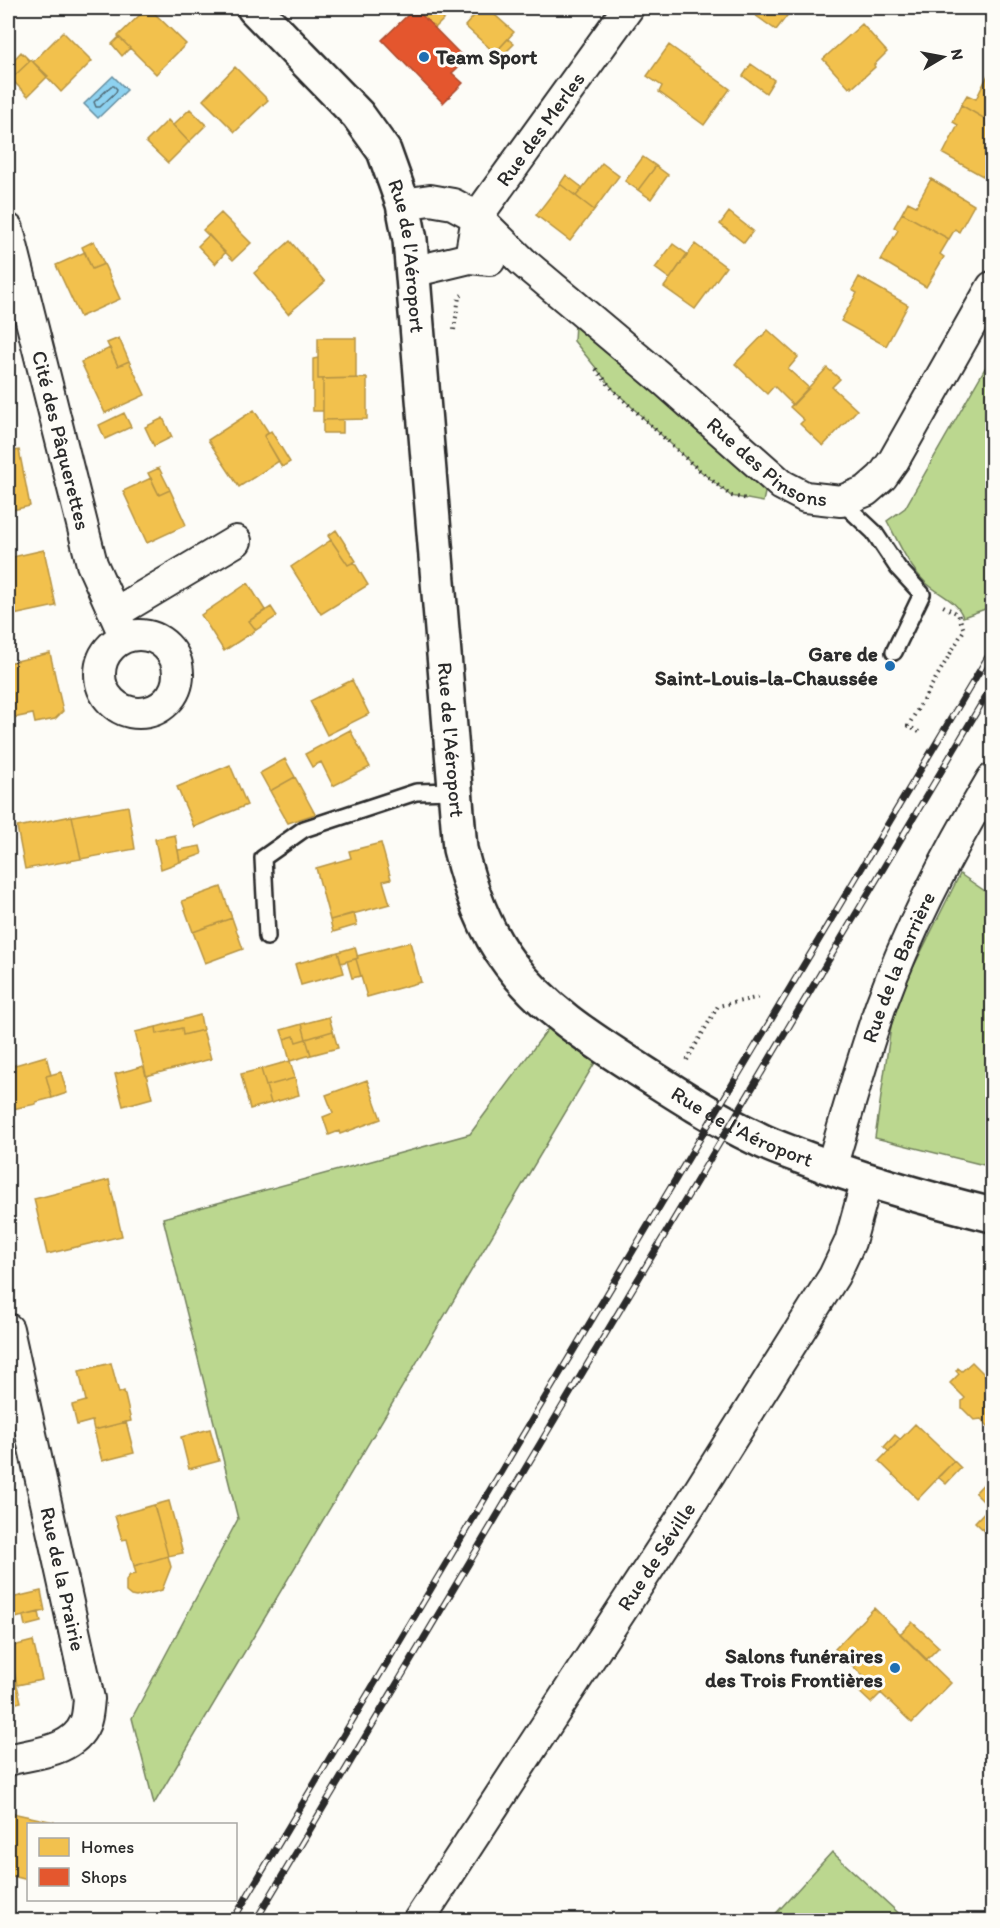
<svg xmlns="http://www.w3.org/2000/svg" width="1000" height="1928" font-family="Itim,sans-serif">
	<rect width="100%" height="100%" fill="#fdfcf7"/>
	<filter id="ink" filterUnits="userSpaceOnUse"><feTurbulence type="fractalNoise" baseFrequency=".0167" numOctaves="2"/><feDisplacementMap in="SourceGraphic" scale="12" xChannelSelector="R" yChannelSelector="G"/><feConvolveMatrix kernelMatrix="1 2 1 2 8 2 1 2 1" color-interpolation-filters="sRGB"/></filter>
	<g filter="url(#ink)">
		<path fill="#bbd78f" stroke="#73815d" stroke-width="1.5" d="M 575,323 L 766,488 L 763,502 L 731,496 L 692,464 L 614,390 L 574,341 Z
			M 992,356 L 992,578 L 987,586 L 988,608 L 963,617 C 956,599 939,595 925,582 C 908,566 898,541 887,521 L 905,508 Z
			M 960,874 L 992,896 L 992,1167 L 875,1138 L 894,1006 Z
			M 550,1026 L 596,1061 L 154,1804 L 132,1718 L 238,1519 L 163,1218 L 470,1134 Z
			M 832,1852 L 906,1920 L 770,1920 Z"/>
		<path fill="#8ed2f0" stroke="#668fa1" stroke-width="1.5" d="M 113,76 L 127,90 L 98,118 L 84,104 Z"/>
		<path fill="#f2c14e" stroke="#b69444" stroke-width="1.5" d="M 147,8 L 149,8 L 186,44 L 156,74 L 118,36 Z
			M 414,8 L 455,8 L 435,28 Z
			M 481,8 L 487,8 L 514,32 L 495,53 L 465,26 Z
			M 745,8 L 793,8 L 776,30 Z
			M 862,24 L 887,52 L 874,65 L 875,67 L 852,88 L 851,86 L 849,88 L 823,59 Z
			M 63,32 L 92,61 L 61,92 L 33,62 Z
			M 119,37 L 130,48 L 122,56 L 112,44 Z
			M 508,39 L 514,44 L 500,58 L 495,53 Z
			M 669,45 L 730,89 L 704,125 L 659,92 L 662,86 L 647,76 Z
			M 21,52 L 30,61 L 11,79 L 8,75 L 8,66 Z
			M 31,60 L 48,76 L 28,96 L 11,79 Z
			M 751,64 L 774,80 L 766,93 L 743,76 Z
			M 235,67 L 268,100 L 235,132 L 203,100 Z
			M 990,71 L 992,72 L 992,123 L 961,105 L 967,95 L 976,99 Z
			M 961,105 L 992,123 L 992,172 L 988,179 L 943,154 L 958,125 L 953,122 Z
			M 190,109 L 206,125 L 189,142 L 173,125 Z
			M 168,120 L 189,142 L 168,163 L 146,142 Z
			M 643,157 L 656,166 L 638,190 L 625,181 Z
			M 602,163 L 619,176 L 594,210 L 576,196 Z
			M 656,166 L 668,175 L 651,199 L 638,190 Z
			M 566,175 L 583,188 L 576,196 L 560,184 Z
			M 931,179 L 974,205 L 959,232 L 955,229 L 949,239 L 902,213 L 908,202 L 916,206 Z
			M 560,184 L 594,210 L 570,241 L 536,215 Z
			M 729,212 L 753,231 L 744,243 L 720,224 Z
			M 221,213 L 251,243 L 233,260 L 203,230 Z
			M 902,213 L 949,239 L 940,254 L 944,257 L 926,287 L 881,260 L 898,230 L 894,227 Z
			M 209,235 L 225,253 L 215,264 L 198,246 Z
			M 94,241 L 104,264 L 92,269 L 82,247 Z
			M 290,241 L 325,282 L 288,314 L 254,273 Z
			M 673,244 L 687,254 L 670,279 L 655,268 Z
			M 695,244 L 726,267 L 695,309 L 664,287 Z
			M 85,252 L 92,269 L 104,264 L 120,299 L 80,317 L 56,265 Z
			M 859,277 L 908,305 L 886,346 L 841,321 L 857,293 L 852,290 Z
			M 768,330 L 798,357 L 788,369 L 809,388 L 793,405 L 774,386 L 767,394 L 735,364 Z
			M 119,338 L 129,361 L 118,366 L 107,343 Z
			M 318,338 L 356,338 L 356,378 L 318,379 Z
			M 110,348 L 118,366 L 129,361 L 145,395 L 105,413 L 81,362 Z
			M 318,358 L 318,379 L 323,379 L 323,411 L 313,411 L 313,359 Z
			M 827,368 L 840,379 L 832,387 L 857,410 L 823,446 L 800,424 L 804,420 L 790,407 Z
			M 367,378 L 367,419 L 323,420 L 323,379 Z
			M 254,410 L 269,433 L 264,436 L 279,461 L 239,487 L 208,440 Z
			M 124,413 L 131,427 L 105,439 L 99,425 Z
			M 163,418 L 172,437 L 154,446 L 145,427 Z
			M 323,420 L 343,420 L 343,433 L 323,433 Z
			M 271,431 L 290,462 L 282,467 L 264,436 Z
			M 19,450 L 30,506 L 8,511 L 8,452 Z
			M 159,468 L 170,490 L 159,495 L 148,473 Z
			M 151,478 L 159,495 L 170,490 L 186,525 L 147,543 L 123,491 Z
			M 336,530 L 356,561 L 348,565 L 328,536 Z
			M 331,540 L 348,565 L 354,562 L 368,585 L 321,614 L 291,567 Z
			M 44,550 L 56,606 L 13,615 L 8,588 L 8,558 Z
			M 248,583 L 265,610 L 249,621 L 256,630 L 224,651 L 201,615 Z
			M 271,607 L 277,616 L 256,630 L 249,621 Z
			M 50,653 L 63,711 L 55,719 L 35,723 L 33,714 L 8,719 L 8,663 Z
			M 352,680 L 369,714 L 327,735 L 310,701 Z
			M 350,730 L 370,767 L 333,786 L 321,762 L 312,767 L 305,754 Z
			M 285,759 L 295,777 L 270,791 L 260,773 Z
			M 230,765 L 247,805 L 194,827 L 177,787 Z
			M 295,777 L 315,814 L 288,823 L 270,791 Z
			M 128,806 L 135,849 L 81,859 L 72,816 Z
			M 72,816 L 81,859 L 25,869 L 17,827 Z
			M 175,835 L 180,862 L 161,869 L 155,839 Z
			M 381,843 L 391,879 L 383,881 L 390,904 L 330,920 L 316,868 L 351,858 L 349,851 Z
			M 200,846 L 202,854 L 180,862 L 178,850 Z
			M 221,887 L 232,918 L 193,932 L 182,901 Z
			M 354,913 L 357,925 L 333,932 L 330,920 Z
			M 232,918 L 243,949 L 205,963 L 193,932 Z
			M 410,942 L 421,982 L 367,997 L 356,959 L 358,958 L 357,956 Z
			M 355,947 L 358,958 L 341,963 L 338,952 Z
			M 338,952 L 344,973 L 301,985 L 295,964 Z
			M 356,959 L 361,976 L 352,978 L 347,961 Z
			M 200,1015 L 203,1030 L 183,1035 L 182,1028 L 157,1034 L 156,1027 Z
			M 329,1017 L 333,1031 L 306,1039 L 302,1024 Z
			M 302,1024 L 306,1039 L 296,1042 L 294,1036 L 284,1039 L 281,1030 Z
			M 156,1027 L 157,1034 L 182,1028 L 183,1035 L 203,1030 L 211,1059 L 146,1076 L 135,1032 Z
			M 333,1031 L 338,1048 L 311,1055 L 306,1039 Z
			M 294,1036 L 296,1042 L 306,1039 L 311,1055 L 290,1061 L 284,1039 Z
			M 46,1056 L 51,1075 L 46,1076 L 52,1098 L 36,1102 L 36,1104 L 8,1110 L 8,1067 Z
			M 290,1061 L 295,1078 L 266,1086 L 261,1069 Z
			M 144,1066 L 152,1098 L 123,1106 L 115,1074 Z
			M 261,1069 L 271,1103 L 250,1109 L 241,1074 Z
			M 61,1072 L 67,1093 L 52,1098 L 46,1076 Z
			M 295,1078 L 299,1095 L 271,1103 L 266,1086 Z
			M 367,1080 L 381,1119 L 340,1134 L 339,1131 L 329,1135 L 323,1117 L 333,1113 L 326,1095 Z
			M 109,1180 L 122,1236 L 47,1254 L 34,1199 Z
			M 972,1362 L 986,1376 L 992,1370 L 992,1430 L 981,1419 L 974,1420 L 962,1408 L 962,1401 L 965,1398 L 950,1383 L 959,1374 L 956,1371 L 958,1368 L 962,1371 Z
			M 111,1363 L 119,1393 L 124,1391 L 131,1421 L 94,1430 L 92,1421 L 77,1425 L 72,1405 L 86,1401 L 79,1371 Z
			M 126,1422 L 134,1453 L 102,1461 L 94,1430 Z
			M 915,1424 L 954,1461 L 918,1499 L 879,1461 Z
			M 210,1429 L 219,1461 L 189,1469 L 181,1437 Z
			M 895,1435 L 900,1439 L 889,1452 L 884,1447 Z
			M 954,1461 L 961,1468 L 946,1484 L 938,1477 Z
			M 992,1475 L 992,1504 L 989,1507 L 975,1493 Z
			M 169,1501 L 183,1553 L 168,1556 L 154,1505 Z
			M 992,1504 L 992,1533 L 990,1536 L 975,1522 Z
			M 154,1505 L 168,1556 L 134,1566 L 127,1539 L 122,1540 L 115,1516 Z
			M 168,1556 L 171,1567 L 162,1590 L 136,1597 L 131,1596 L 126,1592 L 126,1580 L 130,1575 L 136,1574 L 134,1566 Z
			M 41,1591 L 45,1611 L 15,1618 L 11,1598 Z
			M 874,1608 L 951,1683 L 912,1723 L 835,1649 Z
			M 39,1612 L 41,1622 L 25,1626 L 23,1616 Z
			M 912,1622 L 939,1647 L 926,1660 L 900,1634 Z
			M 33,1641 L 42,1680 L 17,1685 L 9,1647 Z
			M 8,1647 L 21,1702 L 8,1705 Z
			M 864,1677 L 881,1693 L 871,1703 L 854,1687 Z
			M 12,1813 L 54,1822 L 53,1824 L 28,1824 L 28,1880 L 8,1875 L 8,1833 Z"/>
		<path fill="#e4572e" stroke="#ac4a2d" stroke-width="1.5" d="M 415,8 L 466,60 L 452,73 L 463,83 L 443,103 L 382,40 Z"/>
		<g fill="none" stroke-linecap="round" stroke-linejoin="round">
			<path stroke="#536e7a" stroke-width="1.5" d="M 114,86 L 117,89 L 116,92 L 100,107 L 96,107 L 94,102 L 111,86 Z"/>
			<defs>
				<path id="lane" d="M 841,501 L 874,532 L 898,568 L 922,594 L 894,652
					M 267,937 L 263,858 L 304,829 L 416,792 L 454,791"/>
				<g id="street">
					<path id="s1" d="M 403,204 L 430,200 L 453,204 L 477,217 L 523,262 L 667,383 L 782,485 L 805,497 L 841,501 L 866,491 L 882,477 L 894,460 L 992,287"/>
					<path id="s2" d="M 8,229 L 92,564 L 125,637"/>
					<path id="s3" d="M 470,258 L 477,217 L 628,8"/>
					<path d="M 412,272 L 470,258 L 490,260"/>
					<path d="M 115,613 L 236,541"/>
					<circle cx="139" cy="674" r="39"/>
					<path id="s4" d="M 831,1168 C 847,1114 862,1059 881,1005 C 910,926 949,851 992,779"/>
					<path id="s5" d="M 8,1329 L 89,1699 C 88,1707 88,1716 85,1723 C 73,1752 34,1753 8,1760"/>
					<path id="s6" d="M 419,1920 L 685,1513 L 834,1276 L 850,1242 L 867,1180"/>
				</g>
				<g id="secondary">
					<path id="s7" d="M 254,8 L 358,115 L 384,151 L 403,204 L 410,240 L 460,849 C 470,889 484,930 510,964 C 544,1009 588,1037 635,1067 C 674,1092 714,1118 756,1138 C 771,1146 787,1151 802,1157 C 864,1181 928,1199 992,1215"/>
				</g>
			</defs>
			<use href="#lane" stroke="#2b2b2b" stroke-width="20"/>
			<use href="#street" stroke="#2b2b2b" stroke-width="34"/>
			<use href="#secondary" stroke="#2b2b2b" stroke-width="38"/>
			<path stroke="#2b2b2b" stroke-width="4" stroke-dasharray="1.5 4.5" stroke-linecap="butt" d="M 454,330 L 459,297 L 462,295
				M 596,369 L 613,390 L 692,464 L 731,496 L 748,499
				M 919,732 L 908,726 L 964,630 L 958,614 L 943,606
				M 687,1060 L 718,1006 L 760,997"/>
			<use href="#lane" stroke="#fdfcf7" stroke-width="15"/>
			<use href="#street" stroke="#fdfcf7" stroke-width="30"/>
			<use href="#secondary" stroke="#fdfcf7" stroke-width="33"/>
			<defs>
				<path id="rail" d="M 233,1920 L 992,650
					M 256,1920 L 992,686"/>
			</defs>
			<use href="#rail" stroke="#2b2b2b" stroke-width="7"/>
			<use href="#rail" stroke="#fdfcf7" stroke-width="4.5" stroke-dasharray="14" stroke-linecap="butt"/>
		</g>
	</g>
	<g fill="#1f6fb2" stroke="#fdfcf7" stroke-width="2">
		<circle cx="424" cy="57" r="6"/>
		<circle cx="890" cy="666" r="6"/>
		<circle cx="895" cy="1668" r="6"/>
	</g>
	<g text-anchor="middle" stroke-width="6" stroke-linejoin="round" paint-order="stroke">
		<g font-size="21" font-weight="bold" fill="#2b2b2b" stroke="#fdfcf7" text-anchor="end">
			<text x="436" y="64" text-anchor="start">Team Sport</text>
			<text x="878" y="661">Gare de<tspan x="878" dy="24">Saint-Louis-la-Chaussée</tspan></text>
			<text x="883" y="1663">Salons funéraires<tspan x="883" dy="24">des Trois Frontières</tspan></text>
		</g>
		<g font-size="21" fill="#2b2b2b" stroke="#fdfcf7">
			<text dy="7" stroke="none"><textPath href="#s3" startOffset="150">Rue des Merles</textPath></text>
			<text dy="7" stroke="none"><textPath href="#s7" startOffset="302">Rue de l'Aéroport</textPath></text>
			<text dy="7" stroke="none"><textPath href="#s2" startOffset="218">Cité des Pâquerettes</textPath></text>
			<text dy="7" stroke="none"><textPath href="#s1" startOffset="460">Rue des Pinsons</textPath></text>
			<text dy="7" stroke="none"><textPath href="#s7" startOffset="788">Rue de l'Aéroport</textPath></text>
			<text dy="7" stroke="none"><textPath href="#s4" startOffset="212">Rue de la Barrière</textPath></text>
			<text dy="7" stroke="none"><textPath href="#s7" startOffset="1310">Rue de l'Aéroport</textPath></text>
			<text dy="7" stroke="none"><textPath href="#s6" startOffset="434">Rue de Séville</textPath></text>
			<text dy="7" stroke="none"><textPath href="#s5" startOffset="256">Rue de la Prairie</textPath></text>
		</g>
	</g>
	<rect width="1000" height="1928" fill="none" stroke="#fdfcf7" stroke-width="30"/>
	<rect x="15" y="15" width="970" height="1898" fill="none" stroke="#2b2b2b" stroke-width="2" filter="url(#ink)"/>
	<rect x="27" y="1823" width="210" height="78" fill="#fdfcf7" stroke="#a9a8a5" stroke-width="1.5"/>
	<rect x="39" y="1838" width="30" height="18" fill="#f2c14e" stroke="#a9a8a5" stroke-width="1.5"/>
	<text x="81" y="1853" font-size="18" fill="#2b2b2b">Homes</text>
	<rect x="39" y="1868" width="30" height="18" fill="#e4572e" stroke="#a9a8a5" stroke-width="1.5"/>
	<text x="81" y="1883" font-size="18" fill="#2b2b2b">Shops</text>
	<g transform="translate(943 57) rotate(80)" stroke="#fdfcf7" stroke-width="4.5" paint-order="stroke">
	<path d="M0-4.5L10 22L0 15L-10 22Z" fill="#2b2b2b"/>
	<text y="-9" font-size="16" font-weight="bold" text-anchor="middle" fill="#2b2b2b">N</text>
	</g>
</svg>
